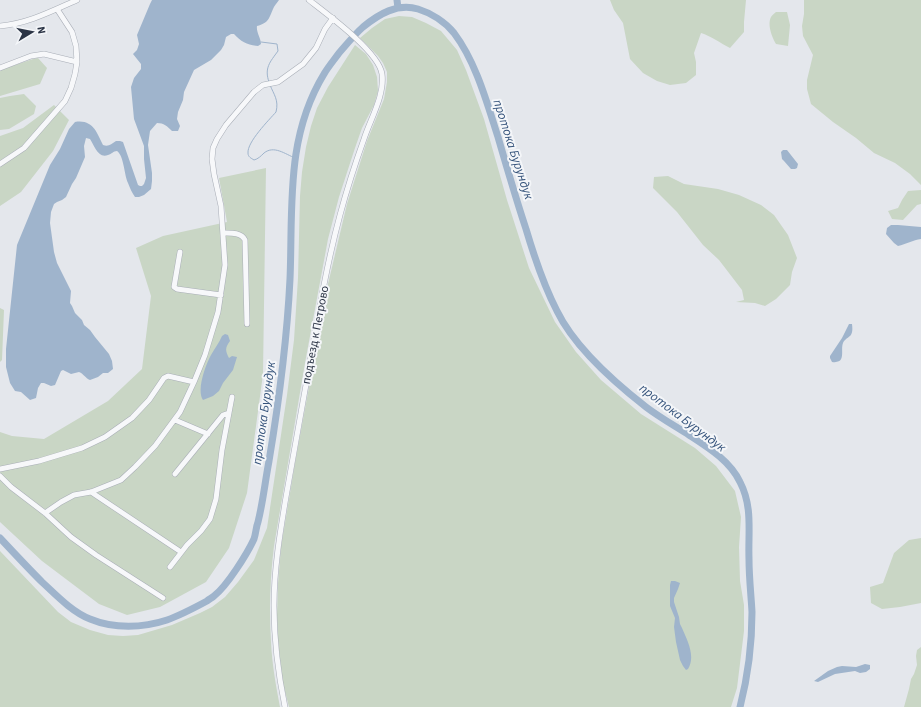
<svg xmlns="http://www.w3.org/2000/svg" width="921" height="707" font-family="'Source Sans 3',sans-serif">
	<rect width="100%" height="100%" fill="#e4e7ec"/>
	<path fill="#c9d6c5" d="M 610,0 L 746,0 L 744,22 L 744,32 L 730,48 C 720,43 711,36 701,33 L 694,53 L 696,62 L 696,75 L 686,83 L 670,85 L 657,81 L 643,73 L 630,59 L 623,23 L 614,10 Z
		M 804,0 L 921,0 L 921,185 L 910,174 L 895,163 L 874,153 L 856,138 L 833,122 L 811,104 L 807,89 L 807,80 L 813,55 L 803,36 L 802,26 L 804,14 Z
		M 776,12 L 787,12 L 790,25 L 788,46 L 776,44 C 772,37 767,25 771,17 C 772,15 774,14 776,12 Z
		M 399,16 L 412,17 L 426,23 L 441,31 L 457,50 L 466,70 L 484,119 L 507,200 L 529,268 L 555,322 L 576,352 L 601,380 L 641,414 L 695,448 L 716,466 L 735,491 L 741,517 L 739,547 L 740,581 L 744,605 L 744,631 L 737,688 L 731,707 L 289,707 L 283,684 L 278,642 L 277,615 L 278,583 L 281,547 L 295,463 L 328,284 L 347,204 L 367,141 L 384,99 L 387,82 L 387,72 L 383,63 L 378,56 L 360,38 L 372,28 L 385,19 Z
		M 355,45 L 366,54 L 373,65 L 377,77 L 378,91 L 374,105 L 362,128 L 355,148 L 339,197 L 328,239 L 305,363 L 274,546 C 270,578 269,610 271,642 C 272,664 276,686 280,707 L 0,707 L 0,551 L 58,612 L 71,622 L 90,630 L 108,635 L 123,636 L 138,635 L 172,625 L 200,613 L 212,607 L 225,597 L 238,582 L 254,560 L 267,528 L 276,468 L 287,395 L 294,340 L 298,278 L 300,196 L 302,172 L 306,147 L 311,126 L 317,108 L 328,87 Z
		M 38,58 L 47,68 L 40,84 L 0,96 L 0,70 L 33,59 Z
		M 24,94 L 36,106 L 34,114 L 9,129 L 0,130 L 0,98 L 10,96 Z
		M 54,105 L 69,120 L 53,151 L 21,192 L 0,206 L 0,136 L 23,128 Z
		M 266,168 L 263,374 L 247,493 L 229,548 L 206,582 L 160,607 L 127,615 L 99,604 L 42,561 L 0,522 L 0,432 L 12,436 L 44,439 L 108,401 L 142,369 L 151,296 L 136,248 L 163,236 L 227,222 L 219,178 Z
		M 668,176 L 684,184 L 718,189 L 739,195 L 761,205 L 774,215 L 788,235 L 797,258 L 792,272 L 790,285 L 776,299 L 765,306 L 755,303 L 736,302 L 744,300 L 742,290 L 719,260 L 703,245 L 677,212 L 653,188 L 654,177 Z
		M 921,190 L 921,204 L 917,205 L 903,220 L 892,219 L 888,211 L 898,208 L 902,200 L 908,191 Z
		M 0,308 L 4,310 L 2,360 L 0,362 Z
		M 921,538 L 921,603 L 900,607 L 882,609 L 871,603 L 870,587 L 883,583 L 894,553 L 909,540 Z
		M 921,647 L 921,707 L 904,707 L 909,689 L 911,679 L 914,674 L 917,665 L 916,656 L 917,650 Z"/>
	<path fill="#9fb4cc" d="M 152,0 L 279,0 C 277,3 274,6 273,9 C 269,18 269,23 257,26 C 256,32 261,38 261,44 L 258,46 C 248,45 241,42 234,34 L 231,34 L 226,37 L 224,45 L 221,50 L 211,60 L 194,70 L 184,92 L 183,100 L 178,112 L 177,119 L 180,126 L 178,131 L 172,131 C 167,126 164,123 157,123 L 150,131 L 148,145 L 152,173 L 152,181 L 151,189 L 144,195 L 139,197 L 135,197 C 132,193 130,188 128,183 C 124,174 124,156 117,151 C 113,151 112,154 108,155 C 98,159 94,145 90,139 L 86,138 L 84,146 L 85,157 L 76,178 L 72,184 L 66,197 L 62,200 L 57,202 L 54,204 L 51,212 L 50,223 L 54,252 L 57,263 L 71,291 L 70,303 L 72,306 L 75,313 L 82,320 L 84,325 L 90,330 L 95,337 L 109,354 L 112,361 L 113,369 L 108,373 L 103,373 L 98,377 L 90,380 C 85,378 84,374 79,372 L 71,374 L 63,370 L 61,371 L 55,385 L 51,386 L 44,383 L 41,383 L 38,388 L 36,398 L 30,400 L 21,392 L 15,391 L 10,383 L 6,367 L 6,349 L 17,245 L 50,165 L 60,149 L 69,129 L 75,122 C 93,119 97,133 103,145 C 109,147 111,144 116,141 L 120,141 L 123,142 L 138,185 L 140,186 L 142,186 L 144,184 L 146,178 L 144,159 L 144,146 L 134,119 L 131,87 L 134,78 L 141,69 L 141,64 L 133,54 L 137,50 L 139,44 L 137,35 L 150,4 Z
		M 783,150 L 787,150 L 798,164 L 797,168 L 795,169 L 791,169 L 784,161 L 782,159 L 781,152 Z
		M 891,225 L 898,225 L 921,227 L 921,239 C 913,240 906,244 898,246 L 894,243 L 886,234 L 887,228 Z
		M 849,324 L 852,324 C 854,339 847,335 843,343 C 840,350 847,364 832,362 L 830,358 L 830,356 L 842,338 Z
		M 225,334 L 228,335 L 230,341 C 225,348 225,350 229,358 L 232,356 L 237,357 L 233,370 L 223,383 L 219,391 L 213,396 L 203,400 C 196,390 206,364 211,355 C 215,348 219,343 222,336 Z
		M 671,581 L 675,581 L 680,583 L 678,589 L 674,598 L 674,602 L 679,617 L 680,624 L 682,628 C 687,640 696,656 688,669 L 686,670 L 683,666 L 680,660 L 676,642 L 674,627 L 675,618 L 670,606 L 670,585 Z
		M 865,664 L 870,665 L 870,669 L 866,672 L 860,673 L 855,671 L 835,674 L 818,682 L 814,681 L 828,671 L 837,667 L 842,666 L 856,667 Z"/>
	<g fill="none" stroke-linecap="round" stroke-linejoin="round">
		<path stroke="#9fb4cc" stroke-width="1" d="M 261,42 L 277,44 L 278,51 C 270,62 264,68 269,82
			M 270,85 C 274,95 279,100 276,112 C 269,120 247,142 248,153 C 248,157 251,158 254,160 C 258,159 261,156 264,153 C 274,145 285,154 295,158"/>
		<path stroke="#9fb4cc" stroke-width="7" d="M 397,0 L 398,8
			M 0,538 C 14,553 28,568 42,582 C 56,595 72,612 90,619 C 114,629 143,628 167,620 C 181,615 194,608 207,601 C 209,599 212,598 214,596 C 227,586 247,554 254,539 C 256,533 256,527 258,522 C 263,502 265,482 269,461 C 279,401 287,340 290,279 C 293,208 285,138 324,74 C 328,67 334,60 339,53 C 347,44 354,35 363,27 C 379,14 397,3 418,9 C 431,13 445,22 454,33 C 476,62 487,103 498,137 C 507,168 516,199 526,229 C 534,256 544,286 557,311 C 575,348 614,382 646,407 C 659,417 675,426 689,435 C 709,448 730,461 740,482 C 753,507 748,532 749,559 C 749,577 751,594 752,612 C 752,644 748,676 740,707"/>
		<defs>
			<path id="minor" d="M 0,26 C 27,24 52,11 77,0
				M 0,68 L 31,56 L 44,54 L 77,62
				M 0,164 L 24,148 L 65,101 L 71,88 L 75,74 L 77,62 L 76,46 L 72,32 L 57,9
				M 223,233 C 230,233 241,232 245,240 L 247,324
				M 180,252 L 174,287 L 177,289 L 221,295
				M 175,420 L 208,434
				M 0,469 L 39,461 L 82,448 L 105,437 L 132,418 L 149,400 L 164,378 L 168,376 L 194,382
				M 175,474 L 223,415 L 229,413
				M 0,476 L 11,487 L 45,513 L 71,537 L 96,555 L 163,598
				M 91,492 L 181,552
				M 45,513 L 61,502 L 74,495 L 91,492 L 121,480 L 135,467 L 155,446 L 180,412 L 194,382 L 205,355 L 218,312 L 225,265 L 221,206 L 214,174 L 212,159 L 213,148 L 217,139 L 226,125 L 254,92 L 263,85 L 278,82 L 303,64 L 316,48 L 325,29 L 333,18
				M 170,567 L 187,545 L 201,531 L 210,519 L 216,499 L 222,450 L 232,397
				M 285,707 C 278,673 274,640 274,606 C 274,569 280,533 286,497 C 292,463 298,430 304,396 C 315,336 324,274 340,215 C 347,189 355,164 364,139 C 370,120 385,95 382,74 C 379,52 327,14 309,0"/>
		</defs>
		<use href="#minor" stroke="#a9aeb7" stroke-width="6"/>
		<use href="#minor" stroke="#f7f8fa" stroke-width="5"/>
	</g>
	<g text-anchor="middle" stroke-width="4" stroke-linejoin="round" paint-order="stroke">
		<g font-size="12" fill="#2b3445" stroke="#f4f6f9">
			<text transform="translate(315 335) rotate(-79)" y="4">подъезд к Петрово</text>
		</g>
		<g font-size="13" font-style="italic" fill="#34527a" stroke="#f4f6f9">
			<text transform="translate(514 149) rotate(72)" y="5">протока Бурундук</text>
			<text transform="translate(263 413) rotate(-82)" y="5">протока Бурундук</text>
			<text transform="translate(683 417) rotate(37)" y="5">протока Бурундук</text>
		</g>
	</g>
	<g transform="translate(32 32) rotate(80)" stroke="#f4f6f9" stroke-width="3" paint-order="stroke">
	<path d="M0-3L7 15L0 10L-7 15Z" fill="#2b3445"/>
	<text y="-6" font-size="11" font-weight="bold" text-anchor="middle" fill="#2b3445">N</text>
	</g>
</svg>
